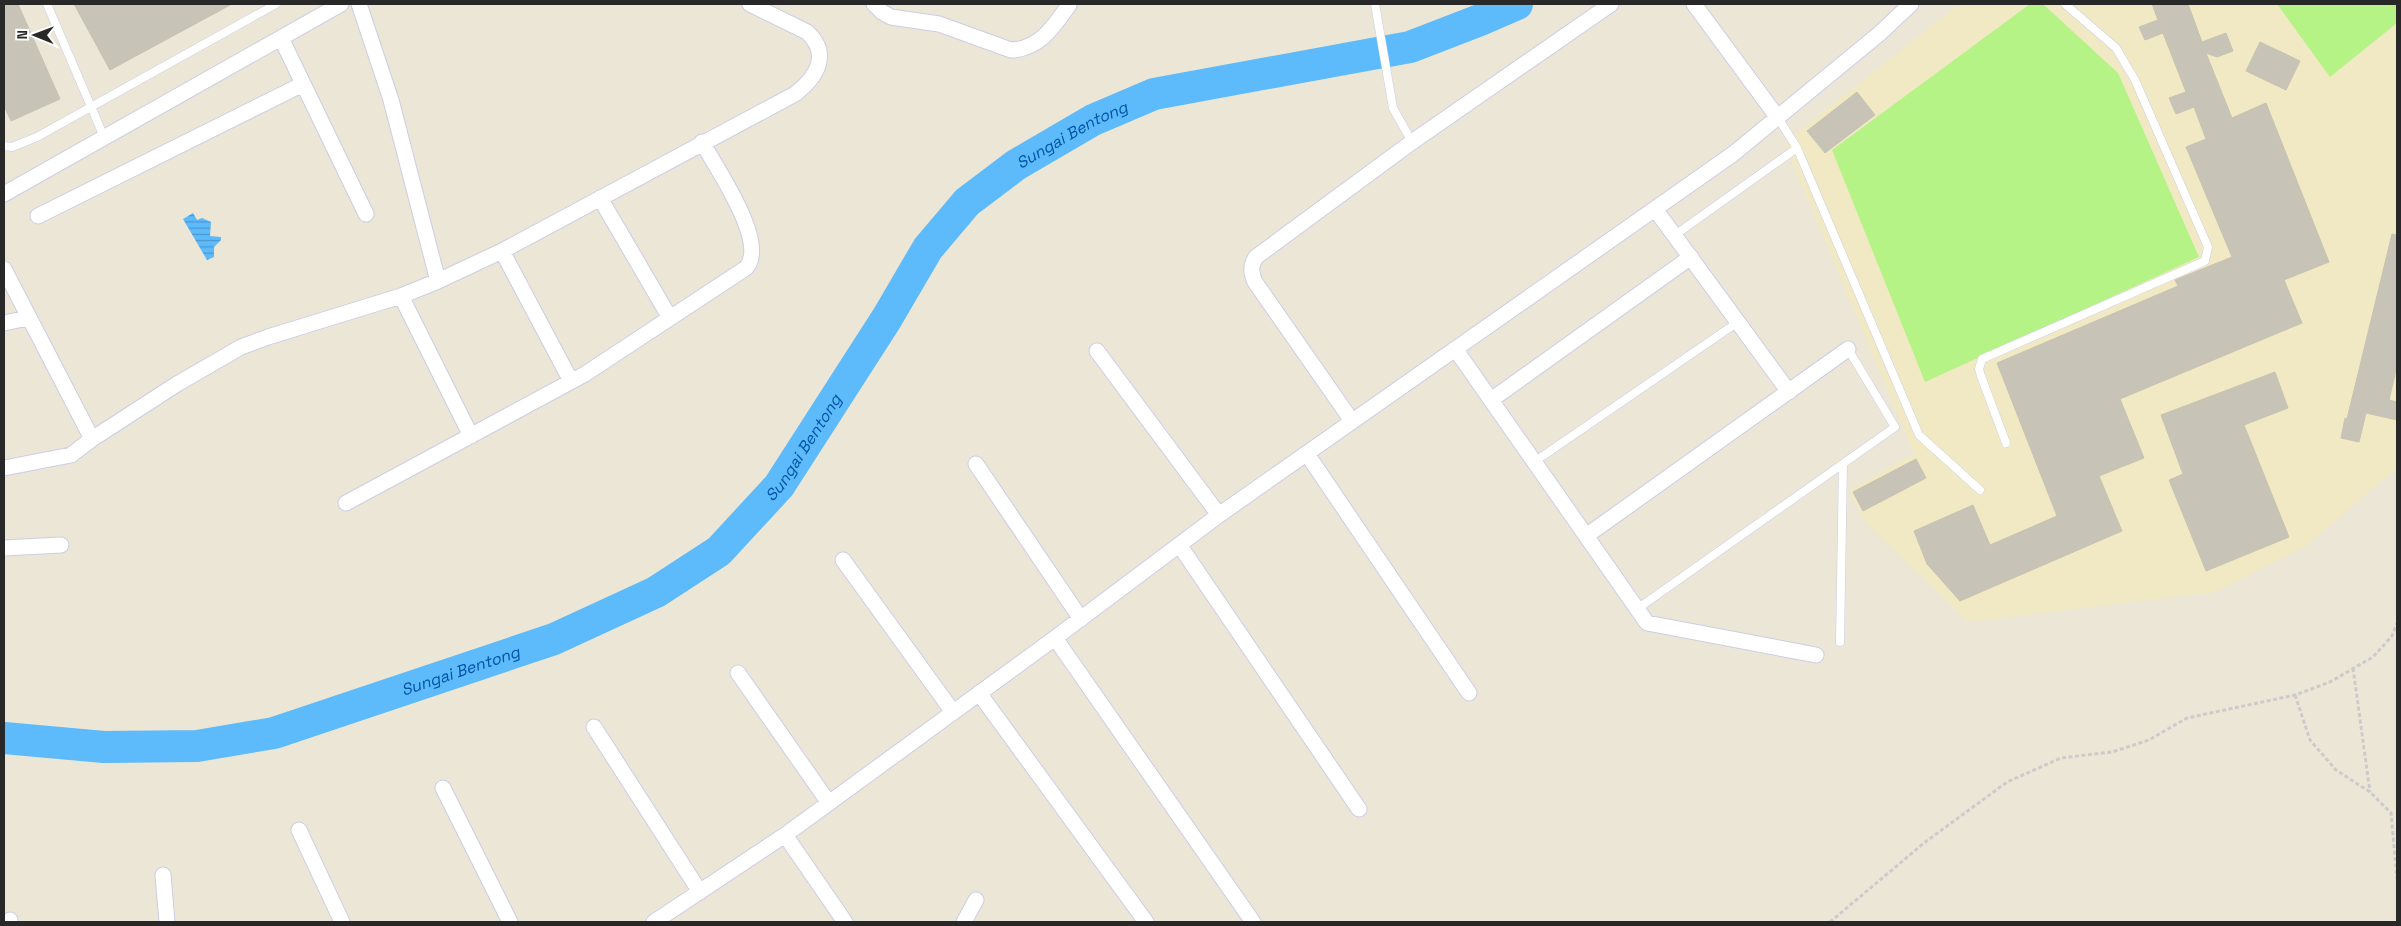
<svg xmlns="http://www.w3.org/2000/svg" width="2401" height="926" font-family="'Space Grotesk',sans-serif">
	<defs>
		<pattern id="water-rules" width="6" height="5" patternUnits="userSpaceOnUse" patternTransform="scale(1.25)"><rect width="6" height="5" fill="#5dbafb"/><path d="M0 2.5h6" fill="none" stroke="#4d97cb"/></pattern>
	</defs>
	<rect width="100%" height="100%" fill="#ece6d7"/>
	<path fill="#f1e9c4" d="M 1959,4 L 2397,4 L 2397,468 L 2307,545 L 2216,592 L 1968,622 L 1864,521 L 1849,490 L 1914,454 L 1784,143 Z"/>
	<path fill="#b5f387" d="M 2030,4 L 2043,4 L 2118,73 L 2199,257 L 1925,382 L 1832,150 Z
		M 2277,4 L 2397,4 L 2397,23 L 2330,77 Z"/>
	<path fill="url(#water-rules)" d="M 193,213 L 197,220 L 202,218 L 211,222 L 210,236 L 221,237 L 221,240 L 214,247 L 214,257 L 207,260 L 183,219 Z"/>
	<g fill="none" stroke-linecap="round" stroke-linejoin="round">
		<path stroke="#5dbafb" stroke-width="32" id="s1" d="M 4,738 L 104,747 L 197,746 L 274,733 L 554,639 L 656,592 L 719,551 L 779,486 L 887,318 L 928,248 L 967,202 L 1016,165 L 1093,120 L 1154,94 L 1410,47 L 1480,20 L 1517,4"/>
	</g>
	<path fill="#c7c3b7" stroke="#c7c3b1" d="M 4,4 L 18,4 L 60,99 L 11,121 L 4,106 Z
		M 74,4 L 232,4 L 110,70 Z
		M 2152,4 L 2188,4 L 2202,42 L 2226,33 L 2233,51 L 2217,57 L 2206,53 L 2232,118 L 2266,103 L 2329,262 L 2284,280 L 2302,323 L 2120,399 L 2144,458 L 2099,476 L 2122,531 L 1960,601 L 1927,564 L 1914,531 L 1973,505 L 1990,545 L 2057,516 L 1997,363 L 2178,286 L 2175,280 L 2232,257 L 2186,147 L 2206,139 L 2194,107 L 2176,114 L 2169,98 L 2186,92 L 2163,33 L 2145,40 L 2139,27 L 2158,20 Z
		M 2260,42 L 2300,61 L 2286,90 L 2246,71 Z
		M 1857,92 L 1875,115 L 1825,153 L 1807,131 Z
		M 2392,234 L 2397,235 L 2397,366 L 2389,400 L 2397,402 L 2397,420 L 2366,413 L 2359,442 L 2341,438 L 2345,418 L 2347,419 Z
		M 2275,372 L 2288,408 L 2244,425 L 2289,537 L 2206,571 L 2169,480 L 2183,474 L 2161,415 Z
		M 1916,459 L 1926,478 L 1863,511 L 1853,492 Z"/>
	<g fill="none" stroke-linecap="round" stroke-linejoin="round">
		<defs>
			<path id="service" d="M 47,4 L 104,137
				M 1375,4 L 1393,108 L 1412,142
				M 1778,118 L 1797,148 L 1919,435 L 1980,490
				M 4,146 L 12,147 L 37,137 L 276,4
				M 1675,235 L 1797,148
				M 2006,443 L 1981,376 L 1979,369 L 1982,359 L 2205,261 L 2208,247 L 2135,80 L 2116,48 L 2065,4
				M 1534,462 L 1738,322
				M 1637,609 L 1895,427 L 1848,349
				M 1840,642 L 1843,464"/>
			<path id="minor" d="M 359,4 L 391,100 L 438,281
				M 874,4 L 882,12 L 891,17 L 939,24 L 1011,50 C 1040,49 1054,26 1069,5
				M 1694,4 L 1778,118
				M 281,38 L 366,214
				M 4,194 L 341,4
				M 600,198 L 670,318
				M 1655,209 L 1789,392
				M 38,216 L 303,84
				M 502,251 L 571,381
				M 4,269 L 92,439
				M 401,296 L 471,436
				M 4,323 L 28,318
				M 1456,350 L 1647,623 L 1816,655
				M 1097,351 L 1219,515
				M 1491,400 L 1691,257
				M 1352,421 L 1255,282 C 1251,273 1250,266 1256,257 L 1412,142 L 1611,4
				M 1307,454 L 1469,693
				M 976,464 L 1081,619
				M 4,468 L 71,455 L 92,439 L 177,384 L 241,347 L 268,337 L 401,296 L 438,281 L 502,251 L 795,94 C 817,77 831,54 807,32 L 750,4
				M 346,503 L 585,374 L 746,268 C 769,243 716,168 702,142
				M 1586,536 L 1848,349
				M 1180,546 L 1359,809
				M 4,548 L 61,545
				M 843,560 L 953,712
				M 1055,638 L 1253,922
				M 738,673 L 829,803
				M 979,693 L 1146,922
				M 594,727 L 700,892
				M 443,788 L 510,922
				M 299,830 L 342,922
				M 785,835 L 845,922
				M 163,875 L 167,922
				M 10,920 L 10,922
				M 654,922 L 785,835 L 1055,638 L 1219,515 L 1733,154 L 1879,34 L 1911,4
				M 964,922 L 976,900"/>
		</defs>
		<use href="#service" stroke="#cdcde3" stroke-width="9"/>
		<use href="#minor" stroke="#cdcde3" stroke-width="17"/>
		<path stroke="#cbcbcb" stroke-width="3" stroke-dasharray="4 2.5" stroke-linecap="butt" d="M 2353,668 L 2370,792
			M 2295,695 L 2310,740 L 2336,770 L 2370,792 L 2391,813 L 2397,879
			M 1830,922 L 1924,843 L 2007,782 L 2061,758 L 2112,752 L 2149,740 L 2187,718 L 2295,695 L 2330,682 L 2373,657 L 2392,636 L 2397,623"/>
		<use href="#service" stroke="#fff" stroke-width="8"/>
		<use href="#minor" stroke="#fff" stroke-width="15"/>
	</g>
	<g text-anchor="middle" stroke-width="5" stroke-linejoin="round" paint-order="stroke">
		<g font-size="16" font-style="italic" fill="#0053a4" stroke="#fff">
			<text dy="6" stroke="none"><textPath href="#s1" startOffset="1309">Sungai Bentong</textPath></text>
			<text dy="6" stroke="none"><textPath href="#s1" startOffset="888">Sungai Bentong</textPath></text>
			<text dy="6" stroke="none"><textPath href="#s1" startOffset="468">Sungai Bentong</textPath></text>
		</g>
	</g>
	<rect width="2401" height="926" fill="none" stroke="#282828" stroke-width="10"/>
	<g transform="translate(35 35) rotate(271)" stroke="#ffffff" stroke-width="4" paint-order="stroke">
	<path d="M0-4L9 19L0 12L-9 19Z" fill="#282828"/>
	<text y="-8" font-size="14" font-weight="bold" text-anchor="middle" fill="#282828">N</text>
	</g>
</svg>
